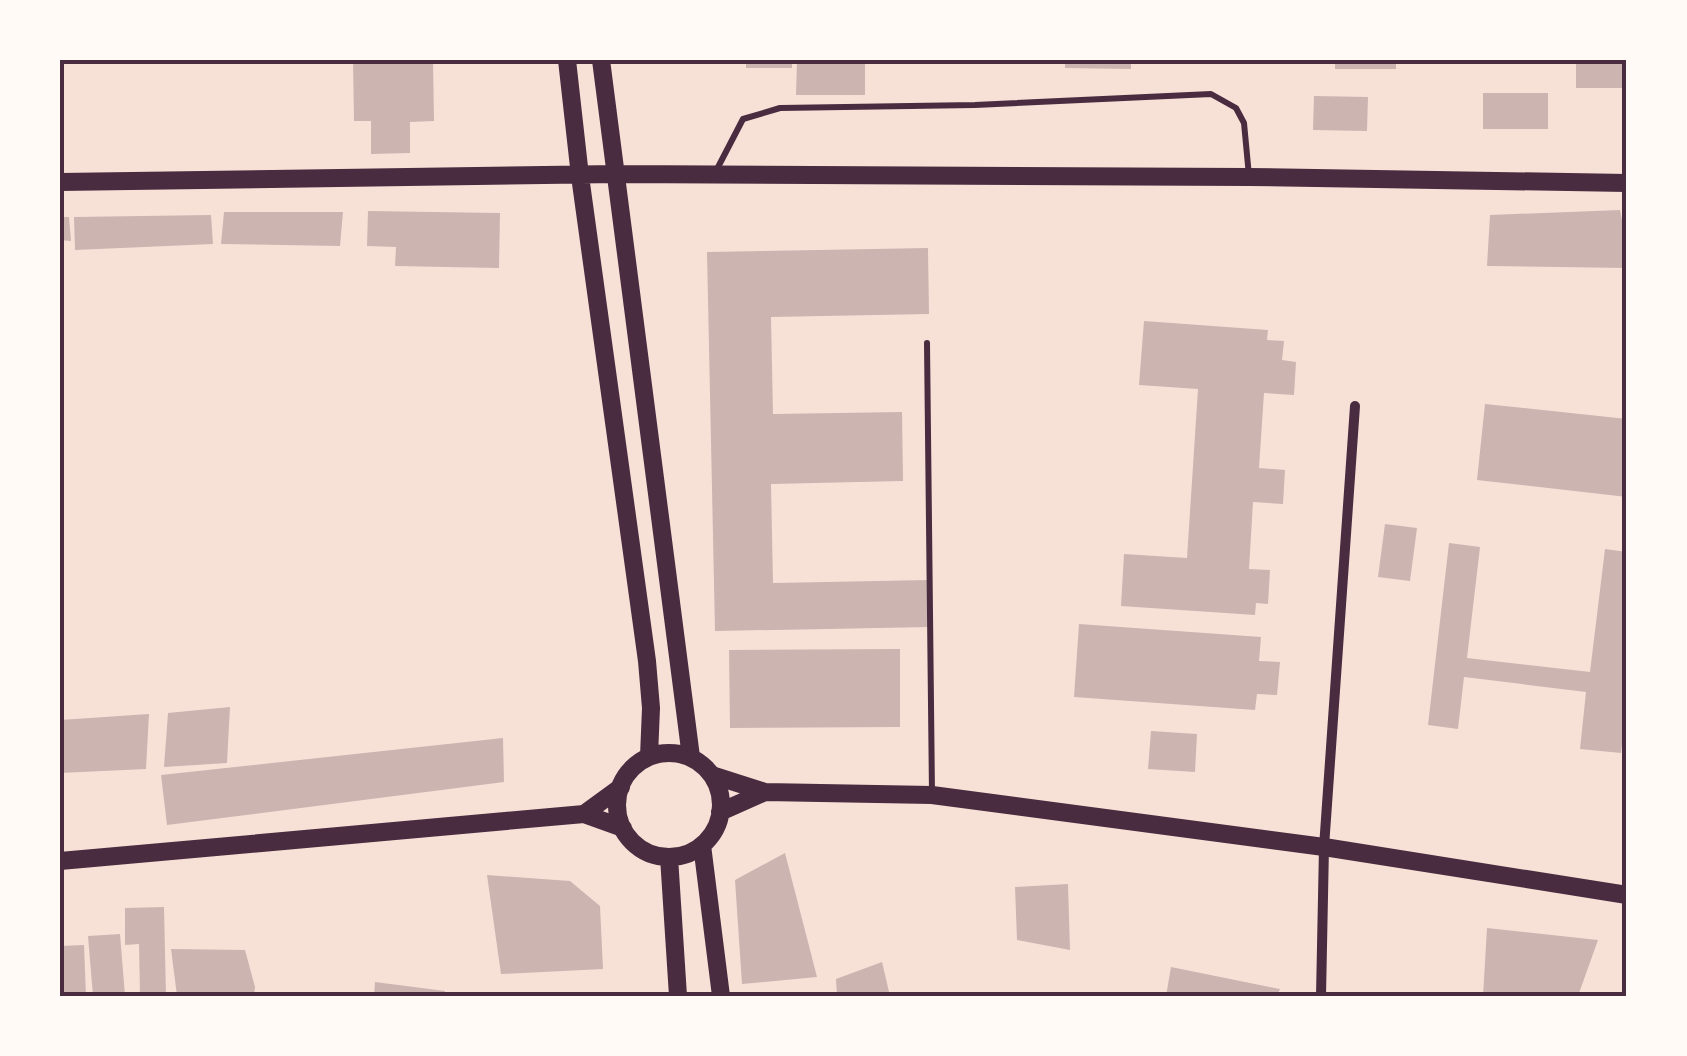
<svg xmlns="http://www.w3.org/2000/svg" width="1687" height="1056" font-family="'DM Sans',sans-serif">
	<rect width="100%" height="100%" fill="#f7e1d7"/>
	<path fill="#ccb4b1" d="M 353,60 L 433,60 L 434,121 L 410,122 L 410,153 L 371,154 L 371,121 L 354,121 Z
		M 746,60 L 792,60 L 792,68 L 746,68 Z
		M 797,60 L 865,60 L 865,95 L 796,95 Z
		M 1065,60 L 1131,60 L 1131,69 L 1065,68 Z
		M 1335,60 L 1396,60 L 1396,69 L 1335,69 Z
		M 1576,60 L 1627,60 L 1627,88 L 1576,88 Z
		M 1483,93 L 1548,93 L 1548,129 L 1483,129 Z
		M 1314,96 L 1368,97 L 1367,131 L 1313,130 Z
		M 1620,210 L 1627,245 L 1627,268 L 1487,266 L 1490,215 Z
		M 368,211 L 500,213 L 499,268 L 395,266 L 396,247 L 367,246 Z
		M 224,212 L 343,212 L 340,246 L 221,244 Z
		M 211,215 L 213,244 L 75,250 L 74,217 Z
		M 60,217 L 69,217 L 71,241 L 60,240 Z
		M 928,248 L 929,314 L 771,317 L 773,414 L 902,412 L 903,481 L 771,484 L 773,583 L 929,580 L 930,627 L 715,631 L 707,252 Z
		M 1144,321 L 1268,330 L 1267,340 L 1284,341 L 1282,360 L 1296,362 L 1294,395 L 1264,393 L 1259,468 L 1285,470 L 1283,504 L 1253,502 L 1249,569 L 1270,570 L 1268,604 L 1256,603 L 1255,615 L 1121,606 L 1124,554 L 1187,558 L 1198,389 L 1139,385 Z
		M 1485,404 L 1627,419 L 1627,497 L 1477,480 Z
		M 1385,524 L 1417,528 L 1410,581 L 1378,577 Z
		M 1449,543 L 1480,547 L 1467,658 L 1590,672 L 1605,549 L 1627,552 L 1627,703 L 1621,753 L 1580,749 L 1586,692 L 1464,677 L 1458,729 L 1428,725 Z
		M 1079,624 L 1261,637 L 1259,661 L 1280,662 L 1277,695 L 1257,694 L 1255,710 L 1074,697 Z
		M 900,649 L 900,727 L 730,728 L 729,650 Z
		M 230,707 L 227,763 L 164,767 L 168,713 Z
		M 149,714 L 146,769 L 60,773 L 60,720 Z
		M 1151,731 L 1197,734 L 1195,772 L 1148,769 Z
		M 503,738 L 504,782 L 167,825 L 161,775 Z
		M 785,853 L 817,977 L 742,984 L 735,880 Z
		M 487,875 L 570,881 L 600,906 L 603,969 L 501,974 Z
		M 1068,884 L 1070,950 L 1017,940 L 1015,887 Z
		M 164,907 L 166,996 L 140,996 L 139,944 L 125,945 L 125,908 Z
		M 1487,928 L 1598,940 L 1578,996 L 1483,996 Z
		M 120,934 L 125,996 L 93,996 L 88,936 Z
		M 84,945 L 86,996 L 60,996 L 60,946 Z
		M 171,949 L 245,950 L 255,987 L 254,996 L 177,996 Z
		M 882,962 L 890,996 L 837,996 L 836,979 Z
		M 1171,967 L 1280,989 L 1277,996 L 1166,996 Z
		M 375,982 L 445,991 L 444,996 L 374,996 Z"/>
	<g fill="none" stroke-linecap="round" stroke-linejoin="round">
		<path stroke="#4a2c40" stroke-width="6" d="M 716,171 L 743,119 L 780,108 L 975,105 L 1211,94 L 1236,108 L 1244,123 L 1249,176
			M 927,343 L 932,794"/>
		<path stroke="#4a2c40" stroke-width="10" d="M 1321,996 L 1324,847 L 1355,406"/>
		<path stroke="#4a2c40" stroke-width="18" d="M 567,60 L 580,176 L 647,661 L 651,708 L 649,756
			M 601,60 L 691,757
			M 60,182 L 616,174 L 1249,177 L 1627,183
			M617 805a52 52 0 1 1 104 0a52 52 0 1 1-104 0Z
			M 712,775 L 765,792 L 932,795 L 1324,847 L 1627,895
			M 720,812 L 765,792
			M 584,814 L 621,787
			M 702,845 L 721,996
			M 669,857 L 678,996
			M 60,861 L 584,814 L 623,828"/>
	</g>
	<rect width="1687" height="1056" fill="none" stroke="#fffaf5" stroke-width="125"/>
	<rect x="62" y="62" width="1562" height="932" fill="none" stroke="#4a2c40" stroke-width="4"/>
</svg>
